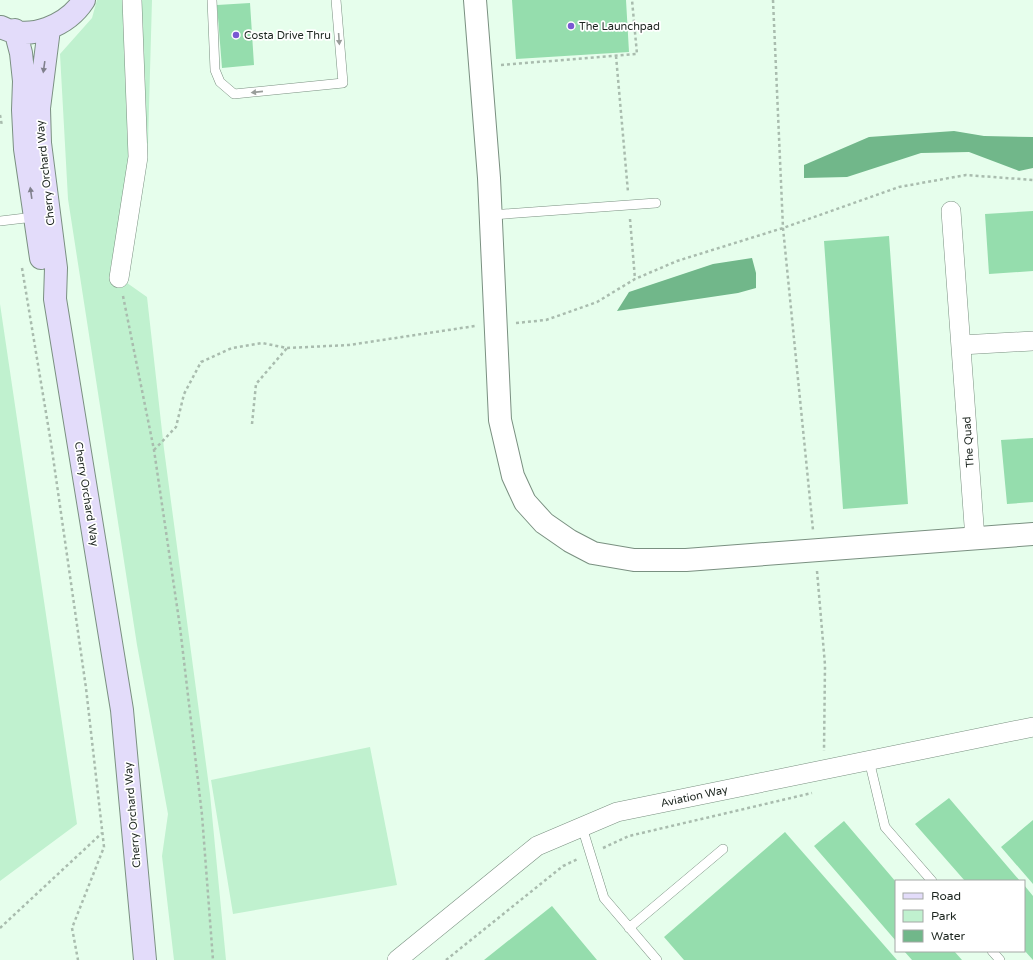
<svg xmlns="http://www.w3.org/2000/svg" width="1033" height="960" font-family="'Varela Round',sans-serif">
	<rect width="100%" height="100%" fill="#e6feec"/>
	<path fill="#c0f1cf" d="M 97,0 L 152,0 L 148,143 L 130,162 L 110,271 L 147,297 L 164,449 L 210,794 L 226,960 L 174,960 L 162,856 L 168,814 L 137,645 L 68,199 L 60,54 L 92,18 Z
		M 0,304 L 77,824 L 0,881 Z
		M 370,747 L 397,885 L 233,914 L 211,780 Z"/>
	<path fill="#71b78a" d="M 954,131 L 984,136 L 1033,137 L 1033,168 L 1019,171 L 969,152 L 921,153 L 847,177 L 804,178 L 804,165 L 869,137 Z
		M 752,258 L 756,273 L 756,288 L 738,293 L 617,311 L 629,292 L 713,264 Z"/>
	<path fill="#95ddad" d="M 512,0 L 626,0 L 629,52 L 516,59 Z
		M 250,3 L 254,65 L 222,68 L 217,5 Z
		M 1033,211 L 1033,271 L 989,274 L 985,214 Z
		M 889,236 L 908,504 L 843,509 L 824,241 Z
		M 1033,438 L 1033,502 L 1007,504 L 1001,440 Z
		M 949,798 L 1020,881 L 965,881 L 915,824 Z
		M 1033,820 L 1033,884 L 1001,847 Z
		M 844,821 L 896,882 L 896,941 L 814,846 Z
		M 785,832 L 897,960 L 684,960 L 664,937 Z
		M 1024,885 L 1033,896 L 1033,960 L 1024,950 Z
		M 552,906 L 597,960 L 484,960 Z
		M 904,951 L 954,951 L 962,960 L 912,960 Z"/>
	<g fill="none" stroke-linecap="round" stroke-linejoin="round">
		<defs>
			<path id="service" d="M 212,0 L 215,70 L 220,82 L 234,94 L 343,83 L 336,0
				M 491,215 L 656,203
				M 0,221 L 34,217
				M 869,760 L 885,827 L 932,881
				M 582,827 L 604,898 L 657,960
				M 629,928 L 723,849
				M 992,951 L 1000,960"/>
			<path id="minor" d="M 951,211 L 975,539
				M 119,278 L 138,157 L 132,0
				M 961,345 L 1033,341
				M 397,960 L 537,846 L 617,812 L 1033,727"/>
			<path id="tertiary" d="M 475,0 L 489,178 L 500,420 L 513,476 L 525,502 L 544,523 L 570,541 L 593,553 L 634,560 L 686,560 L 1033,534"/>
			<path id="secondary" d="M 1,27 C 30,42 68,25 84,0
				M 49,29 L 39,108 L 40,143 L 56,268 L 55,299 L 122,710 L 145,960
				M 15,30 L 21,53 L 24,81 L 23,110 L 25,149 L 41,258"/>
		</defs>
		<use href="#service" stroke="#7a9081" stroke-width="10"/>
		<use href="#minor" stroke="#7a9081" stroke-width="20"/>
		<use href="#tertiary" stroke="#7a9081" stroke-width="24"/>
		<use href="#secondary" stroke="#7a9081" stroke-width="24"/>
		<path stroke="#a9bcae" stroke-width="2.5" stroke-dasharray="3 3" stroke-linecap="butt" d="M 773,0 L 783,228 L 813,530
			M 616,56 L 628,192
			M 501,65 L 637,54 L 632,0
			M 0,115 L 2,126
			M 630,219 L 635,279
			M 22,268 L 51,443 L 86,688 L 104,847 L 72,928 L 78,960
			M 123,296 L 154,450 L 180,627 L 202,815 L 213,960
			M 516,323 L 546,320 L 597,302 L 635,279 L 677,261 L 783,228 L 899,187 L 966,175 L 1033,180
			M 252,424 L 256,384 L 287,348
			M 154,450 L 176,427 L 184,394 L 201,362 L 232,348 L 262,343 L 287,348 L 349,345 L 475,326
			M 817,571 L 825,665 L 824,751
			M 603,848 L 629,836 L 812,793
			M 0,928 L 102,833
			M 446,960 L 563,866 L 578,859"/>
		<use href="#service" stroke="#fff" stroke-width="9"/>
		<use href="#minor" stroke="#fff" stroke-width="19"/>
		<use href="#tertiary" stroke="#fff" stroke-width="22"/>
		<use href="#secondary" stroke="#e3dcfa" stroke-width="22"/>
	</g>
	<defs><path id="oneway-solid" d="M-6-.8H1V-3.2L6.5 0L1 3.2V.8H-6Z"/></defs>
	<g fill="#999d9a">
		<use href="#oneway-solid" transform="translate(339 39) rotate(86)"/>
		<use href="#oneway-solid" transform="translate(257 92) rotate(174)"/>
	</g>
	<g fill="#80808c">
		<use href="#oneway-solid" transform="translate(44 67) rotate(98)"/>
		<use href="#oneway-solid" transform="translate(31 193) rotate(-98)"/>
	</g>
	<g fill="#7a58d2" stroke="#fff" stroke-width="1.5">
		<circle cx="571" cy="26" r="4"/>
		<circle cx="236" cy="35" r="4"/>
	</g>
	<g text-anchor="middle" stroke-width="3.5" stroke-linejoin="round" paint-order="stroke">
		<g font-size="11" fill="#1c251f" stroke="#fff" text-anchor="start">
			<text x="579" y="30">The Launchpad</text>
			<text x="244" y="39">Costa Drive Thru</text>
		</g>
		<g font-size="11" fill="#1c251f" stroke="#fff">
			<text transform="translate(45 173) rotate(-96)" y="4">Cherry Orchard Way</text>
			<text transform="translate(968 442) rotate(-94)" y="4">The Quad</text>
			<text transform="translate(87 494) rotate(81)" y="4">Cherry Orchard Way</text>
			<text transform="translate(694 796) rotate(-12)" y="4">Aviation Way</text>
			<text transform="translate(132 815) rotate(-95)" y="4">Cherry Orchard Way</text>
		</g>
	</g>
	<rect x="895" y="880" width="130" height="72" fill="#ffffff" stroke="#a4a8a5"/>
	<rect x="903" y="893" width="20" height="6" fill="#e3dcfa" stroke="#a4a8a5"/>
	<text x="931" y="900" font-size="12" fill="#1c251f">Road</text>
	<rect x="903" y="910" width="20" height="12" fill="#c0f1cf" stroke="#a4a8a5"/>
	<text x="931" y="920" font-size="12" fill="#1c251f">Park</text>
	<rect x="903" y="930" width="20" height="12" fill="#71b78a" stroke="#a4a8a5"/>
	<text x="931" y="940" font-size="12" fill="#1c251f">Water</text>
</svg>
